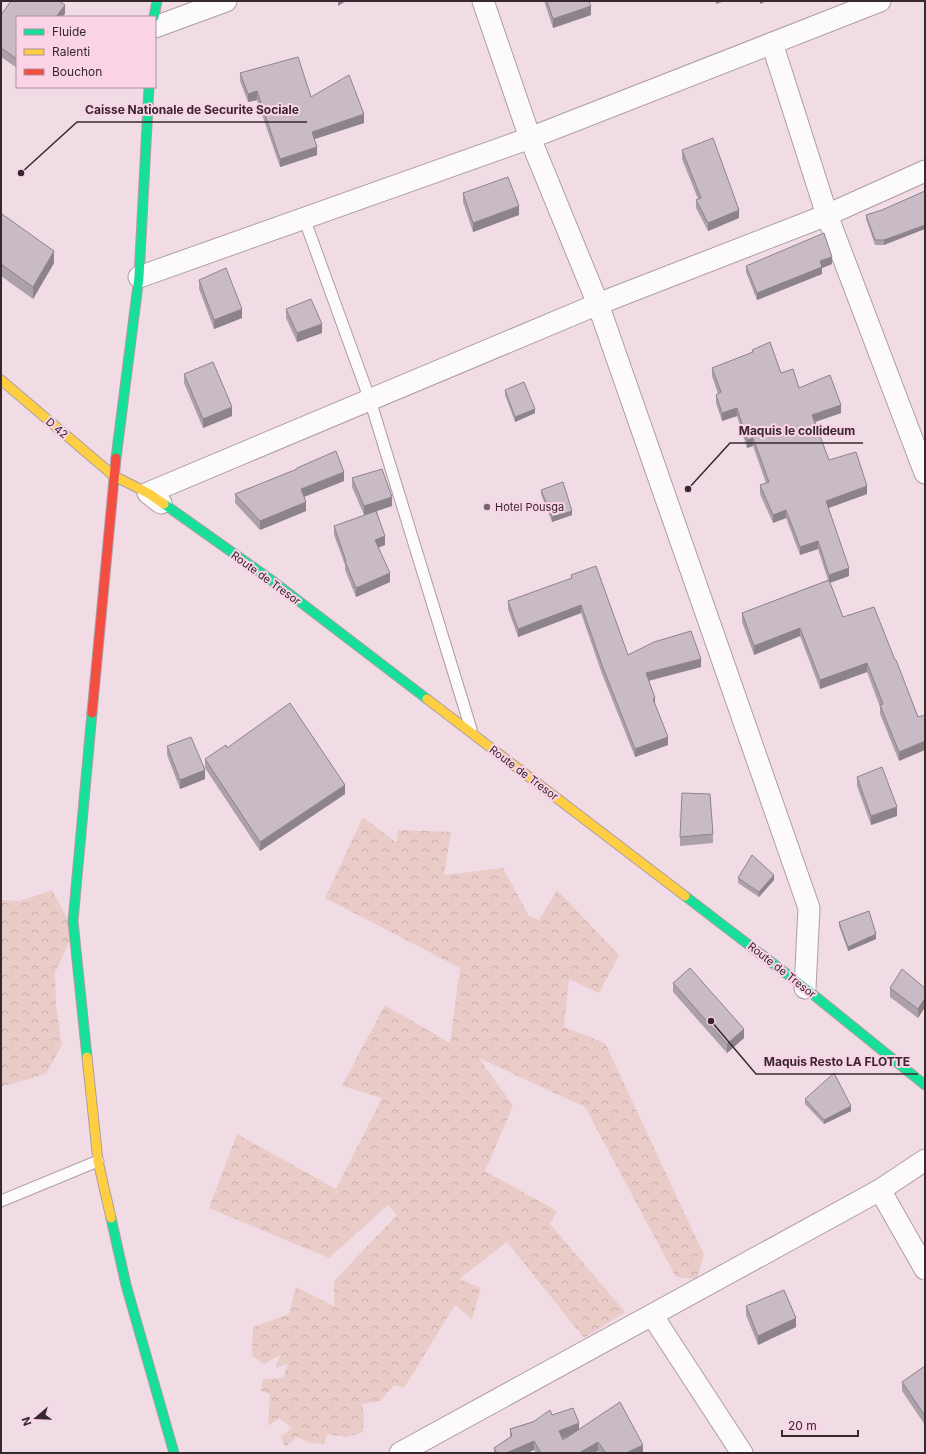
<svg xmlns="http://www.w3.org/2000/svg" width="926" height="1454" font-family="Inter,sans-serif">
	<defs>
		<pattern id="forest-crowns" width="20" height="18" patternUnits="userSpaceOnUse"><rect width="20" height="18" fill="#e9cbc8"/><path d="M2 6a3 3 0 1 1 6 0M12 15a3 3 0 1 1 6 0" fill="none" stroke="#c8aeac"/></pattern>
	</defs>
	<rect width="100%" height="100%" fill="#f1dce6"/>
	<path fill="url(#forest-crowns)" d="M 363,817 L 397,843 L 398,830 L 451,832 L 444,875 L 503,868 L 529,916 L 539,920 L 557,890 L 619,955 L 599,993 L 569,979 L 564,1027 L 605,1043 L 704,1255 L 697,1279 L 676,1277 L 585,1107 L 479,1058 L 513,1106 L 485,1171 L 557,1211 L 550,1224 L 625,1312 L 584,1338 L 507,1242 L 459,1279 L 481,1288 L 472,1319 L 455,1305 L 404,1388 L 394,1385 L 380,1401 L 362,1404 L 364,1414 L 363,1432 L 347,1437 L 327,1434 L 324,1444 L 311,1443 L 297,1437 L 285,1447 L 281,1437 L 292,1428 L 279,1418 L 268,1426 L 270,1394 L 261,1391 L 263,1379 L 283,1378 L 288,1363 L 276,1368 L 280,1355 L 264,1364 L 252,1356 L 253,1327 L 289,1314 L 296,1287 L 334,1306 L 334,1281 L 397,1215 L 388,1205 L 329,1258 L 209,1208 L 237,1134 L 336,1189 L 382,1098 L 342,1086 L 385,1005 L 450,1043 L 460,968 L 325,898 Z
		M 52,890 L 74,931 L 55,973 L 56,1006 L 62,1045 L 46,1074 L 1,1087 L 1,900 L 20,901 Z"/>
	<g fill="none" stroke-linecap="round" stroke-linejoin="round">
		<defs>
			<path id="lane" d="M 304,218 L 370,400 L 471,729
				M 1,1201 L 98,1161"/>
			<path id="street" d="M 483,1 L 530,138 L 598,304 L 809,908 L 805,988
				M 155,27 L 226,1
				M 772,43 L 827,215 L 925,473
				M 139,277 L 530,138 L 880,1
				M 161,503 L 148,493 L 598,304 L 827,215 L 925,171
				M 880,1190 L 925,1269
				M 652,1315 L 742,1453
				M 400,1453 L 880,1190 L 925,1160"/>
			<path id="fast" d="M 154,17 L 157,1
				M 116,458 L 139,277 L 149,87
				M 164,504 L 274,582 L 427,699
				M 685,896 L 805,988 L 925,1085
				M 87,1057 L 73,921 L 92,713
				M 111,1218 L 126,1285 L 174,1453"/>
			<path id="slow" d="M 1,380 L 114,476 L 148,493 L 164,504
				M 427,699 L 685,896
				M 87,1057 L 98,1161 L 111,1218"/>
			<path id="jam" d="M 92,713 L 116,458"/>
		</defs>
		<use href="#lane" stroke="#ad9da5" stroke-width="13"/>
		<use href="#street" stroke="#ad9da5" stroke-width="23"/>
		<use href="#fast" stroke="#ad9da5" stroke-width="11"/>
		<use href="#slow" stroke="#ad9da5" stroke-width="11"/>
		<use href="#jam" stroke="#ad9da5" stroke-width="11"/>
		<use href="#lane" stroke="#fdfafb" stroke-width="11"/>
		<use href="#street" stroke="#fdfafb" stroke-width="21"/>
		<use href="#fast" stroke="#16e098" stroke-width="9"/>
		<use href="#slow" stroke="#ffcf43" stroke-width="9"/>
		<use href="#jam" stroke="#f24e42" stroke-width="9"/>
	</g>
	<path fill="#ada1a9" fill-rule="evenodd" d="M 544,1 L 589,1 L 591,15 L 553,28 Z
		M 65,14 L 17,17 L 17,68 L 1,57 L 1,15 Z
		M 240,73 L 311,97 L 364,123 L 314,139 L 317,155 L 280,167 L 257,100 L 248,102 L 240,81 Z
		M 682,150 L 739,218 L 708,231 L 696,208 L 696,200 L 698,199 L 682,159 Z
		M 925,191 L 884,245 L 875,245 L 866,219 L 866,215 L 882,210 Z
		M 463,193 L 519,215 L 473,232 L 463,202 Z
		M 1,215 L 54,263 L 33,299 L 1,276 Z
		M 832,264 L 822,268 L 822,274 L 757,300 L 746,272 L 746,266 Z
		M 199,280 L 242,318 L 214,329 L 199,289 Z
		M 286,309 L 322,333 L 297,342 L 286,318 Z
		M 752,350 L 799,388 L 841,413 L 815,422 L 829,460 L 867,494 L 828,508 L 849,576 L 830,583 L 843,617 L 895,660 L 918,717 L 899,761 L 880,714 L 880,707 L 867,672 L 820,689 L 800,636 L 754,655 L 742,622 L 742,613 L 828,580 L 818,549 L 800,555 L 786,518 L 773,523 L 760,494 L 760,485 L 766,483 L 753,446 L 747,448 L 737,416 L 722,421 L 716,403 L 716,395 L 718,394 L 712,376 L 712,368 L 752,353 Z
		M 184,374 L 232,416 L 203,428 L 184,383 Z
		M 505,390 L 535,413 L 515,422 L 505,395 Z
		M 297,468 L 344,481 L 304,497 L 306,511 L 260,530 L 235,503 L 235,494 L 297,470 Z
		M 352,478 L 392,506 L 377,511 L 385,545 L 378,547 L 390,582 L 356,597 L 345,570 L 345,565 L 334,535 L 334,526 L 373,512 L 364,515 L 352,487 Z
		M 541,490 L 572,515 L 552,522 L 541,494 Z
		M 571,575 L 628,655 L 701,667 L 649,681 L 655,706 L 668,745 L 635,757 L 602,674 L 581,613 L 518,637 L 508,609 L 508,601 L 571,579 Z
		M 167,746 L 205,779 L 180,789 L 167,755 Z
		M 227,748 L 345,794 L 260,851 L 205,768 L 205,759 Z
		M 857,777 L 897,816 L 871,825 L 857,786 Z
		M 713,834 L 713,843 L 680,846 L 680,837 Z
		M 738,878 L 774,880 L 759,897 L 738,883 Z
		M 839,922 L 876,939 L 848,951 L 839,926 Z
		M 673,983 L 744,1038 L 727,1053 L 673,992 Z
		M 890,988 L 925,988 L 925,1007 L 918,1018 L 890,997 Z
		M 805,1099 L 851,1111 L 824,1124 L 805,1104 Z
		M 746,1306 L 796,1327 L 758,1345 L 746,1315 Z
		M 925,1366 L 925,1425 L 902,1391 L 902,1382 Z
		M 552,1415 L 579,1430 L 643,1453 L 600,1453 L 598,1451 L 594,1453 L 536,1453 L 534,1450 L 527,1453 L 494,1453 L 494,1448 L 510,1437 L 510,1429 ZM 571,1435 L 563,1440 L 562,1439 Z"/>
	<path fill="#8d838a" d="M 338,1 L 346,1 L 338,6 Z
		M 716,1 L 725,1 L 716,4 Z
		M 760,1 L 767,1 L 760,4 Z
		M 65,5 L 65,14 L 62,17 L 56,17 Z
		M 591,6 L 591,15 L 553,28 L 553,19 Z
		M 257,91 L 257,100 L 248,102 L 248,94 Z
		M 364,114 L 364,123 L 312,140 L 312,132 Z
		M 317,147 L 317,155 L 280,167 L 280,159 Z
		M 519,206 L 519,215 L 473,232 L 473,223 Z
		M 739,210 L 739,218 L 708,231 L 708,223 Z
		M 925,225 L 925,229 L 884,245 L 884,240 Z
		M 54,251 L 54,263 L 33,299 L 33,287 Z
		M 832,257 L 832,264 L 822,268 L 822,274 L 757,300 L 757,293 L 820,261 Z
		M 242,309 L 242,318 L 214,329 L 214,320 Z
		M 322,324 L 322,333 L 297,342 L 297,333 Z
		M 841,405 L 841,413 L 812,423 L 812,415 Z
		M 232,407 L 232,416 L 203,428 L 203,419 Z
		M 737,408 L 737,416 L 722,421 L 722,413 Z
		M 535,409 L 535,413 L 515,422 L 515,417 Z
		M 753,438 L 753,446 L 747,448 L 747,440 Z
		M 344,472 L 344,481 L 301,498 L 301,489 Z
		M 867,486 L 867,494 L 826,509 L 826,501 Z
		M 392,497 L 392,506 L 364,515 L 364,506 Z
		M 306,502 L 306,511 L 260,530 L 260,521 Z
		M 786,510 L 786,518 L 773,523 L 773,515 Z
		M 572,511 L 572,515 L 552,522 L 552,517 Z
		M 385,536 L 385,545 L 375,549 L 375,540 Z
		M 818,541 L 818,549 L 800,555 L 800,547 Z
		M 849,568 L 849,576 L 829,583 L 829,575 Z
		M 390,573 L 390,582 L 356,597 L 356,588 Z
		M 581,605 L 581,613 L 518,637 L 518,629 Z
		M 800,628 L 800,636 L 754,655 L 754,646 Z
		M 701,659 L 701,667 L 646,681 L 646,673 Z
		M 867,663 L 867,672 L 820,689 L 820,680 Z
		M 655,698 L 655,706 L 653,699 Z
		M 668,737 L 668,745 L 635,757 L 635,749 Z
		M 925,741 L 925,750 L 899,761 L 899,752 Z
		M 205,770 L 205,779 L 180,789 L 180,780 Z
		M 345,785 L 345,794 L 260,851 L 260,842 Z
		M 897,807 L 897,816 L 871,825 L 871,816 Z
		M 774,875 L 774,880 L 759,897 L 759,892 Z
		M 876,934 L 876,939 L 848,951 L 848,947 Z
		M 925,998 L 925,1007 L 918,1018 L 918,1009 Z
		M 744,1029 L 744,1038 L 727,1053 L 727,1044 Z
		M 851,1106 L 851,1111 L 824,1124 L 824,1120 Z
		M 796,1318 L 796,1327 L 758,1345 L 758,1336 Z
		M 579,1423 L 579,1432 L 559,1440 L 559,1431 Z
		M 534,1441 L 534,1450 L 527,1453 L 506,1453 Z
		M 598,1442 L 598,1451 L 594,1453 L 579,1453 Z
		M 643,1445 L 643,1453 L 626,1453 Z"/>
	<path fill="#c9bbc5" stroke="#8d838a" d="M 11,1 L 59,1 L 65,5 L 56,17 L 17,17 L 17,59 L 1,48 L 1,15 Z
		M 547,1 L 589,1 L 591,6 L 553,19 Z
		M 298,57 L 311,97 L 349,75 L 364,114 L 312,132 L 317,147 L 280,159 L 257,91 L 248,94 L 240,73 Z
		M 713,138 L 739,210 L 708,223 L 696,200 L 701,198 L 682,150 Z
		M 508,177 L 519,206 L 473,223 L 463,193 Z
		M 925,191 L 925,225 L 884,240 L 875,240 L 866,215 L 882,210 Z
		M 2,214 L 54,251 L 33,287 L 1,264 L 1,215 Z
		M 824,233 L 832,257 L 820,261 L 822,267 L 757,293 L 746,266 Z
		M 226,268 L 242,309 L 214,320 L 199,280 Z
		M 311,299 L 322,324 L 297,333 L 286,309 Z
		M 770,342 L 781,373 L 793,369 L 799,388 L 830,375 L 841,405 L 812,415 L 829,460 L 856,452 L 867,486 L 826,501 L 849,568 L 829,575 L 818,541 L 800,547 L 786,510 L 773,515 L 760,485 L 769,482 L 753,438 L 747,440 L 737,408 L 722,413 L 716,395 L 721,392 L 712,368 L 753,352 L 752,350 Z
		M 213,362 L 232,407 L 203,419 L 184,374 Z
		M 524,382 L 535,409 L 515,417 L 505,390 Z
		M 336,451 L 344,472 L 301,489 L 306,502 L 260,521 L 235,494 L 297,469 L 297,468 Z
		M 382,469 L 392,497 L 364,506 L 352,478 Z
		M 563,482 L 572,511 L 552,517 L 541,490 Z
		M 376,511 L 385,536 L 375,540 L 390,573 L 356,588 L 345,561 L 346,561 L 334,526 Z
		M 596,566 L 628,655 L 654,642 L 691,631 L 701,659 L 646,673 L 655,698 L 653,699 L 668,737 L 635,749 L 602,665 L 581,605 L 518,629 L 508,601 L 572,578 L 571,575 Z
		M 829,580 L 843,617 L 874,607 L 895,660 L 896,660 L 918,717 L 925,715 L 925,741 L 899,752 L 880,705 L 883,704 L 867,663 L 820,680 L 800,628 L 754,646 L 742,613 Z
		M 290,703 L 345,785 L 260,842 L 205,759 L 226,745 L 227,748 Z
		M 191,737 L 205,770 L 180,780 L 167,746 Z
		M 882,767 L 897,807 L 871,816 L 857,777 Z
		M 682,793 L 710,794 L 713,834 L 680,837 Z
		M 752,855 L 774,875 L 759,892 L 738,878 Z
		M 869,911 L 876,934 L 848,947 L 839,922 Z
		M 690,968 L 744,1029 L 727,1044 L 673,983 Z
		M 902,969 L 925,988 L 925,998 L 918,1009 L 890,988 Z
		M 834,1073 L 851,1106 L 824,1120 L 805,1099 Z
		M 784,1290 L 796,1318 L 758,1336 L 746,1306 Z
		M 925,1366 L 925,1416 L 902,1382 Z
		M 620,1402 L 643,1445 L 626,1453 L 606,1453 L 598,1442 L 579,1453 L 541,1453 L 534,1441 L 506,1453 L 497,1453 L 494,1448 L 512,1436 L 510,1429 L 533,1422 L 550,1410 L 552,1415 L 573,1408 L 579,1423 L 559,1431 L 563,1440 Z"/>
	<circle fill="#786770" stroke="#fad3e6" stroke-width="1.5" cx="487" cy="507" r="4"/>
	<g text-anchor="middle" stroke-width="4" stroke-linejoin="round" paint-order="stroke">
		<g font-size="11" fill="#372830" stroke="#fad3e6">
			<text transform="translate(57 428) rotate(40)" y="4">D 42</text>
			<text transform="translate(266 578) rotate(36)" y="4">Route de Tresor</text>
			<text transform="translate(524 773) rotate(37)" y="4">Route de Tresor</text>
			<text transform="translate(782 970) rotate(38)" y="4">Route de Tresor</text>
		</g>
		<g font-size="11" fill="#372830" stroke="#fad3e6" text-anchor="start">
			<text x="495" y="511">Hotel Pousga</text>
		</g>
	</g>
	<path fill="none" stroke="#372830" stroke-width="1.5" d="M21 173L77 122H307M688 489L730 443H863M711 1021L756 1074H918"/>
	<g fill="#372830" stroke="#fad3e6" stroke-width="1.5">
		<circle cx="21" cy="173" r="4"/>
		<circle cx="688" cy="489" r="4"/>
		<circle cx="711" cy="1021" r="4"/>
	</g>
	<g font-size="12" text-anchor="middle" font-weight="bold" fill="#372830" stroke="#fad3e6" stroke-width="4" stroke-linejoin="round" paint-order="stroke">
		<text x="192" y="114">Caisse Nationale de Securite Sociale</text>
		<text x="797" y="435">Maquis le collideum</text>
		<text x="837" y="1066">Maquis Resto LA FLOTTE</text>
	</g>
	<rect width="926" height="1454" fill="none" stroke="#372830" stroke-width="4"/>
	<rect x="16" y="16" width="140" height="72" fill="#fad3e6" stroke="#ac8f9d"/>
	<rect x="24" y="29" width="20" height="6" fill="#16e098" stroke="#ac8f9d"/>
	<text x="52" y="36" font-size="12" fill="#372830">Fluide</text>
	<rect x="24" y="49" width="20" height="6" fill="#ffcf43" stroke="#ac8f9d"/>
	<text x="52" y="56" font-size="12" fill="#372830">Ralenti</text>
	<rect x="24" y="69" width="20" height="6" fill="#f24e42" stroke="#ac8f9d"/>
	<text x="52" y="76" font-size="12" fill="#372830">Bouchon</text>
	<g transform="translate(36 1418) rotate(251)" stroke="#fad3e6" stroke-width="3" paint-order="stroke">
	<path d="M0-3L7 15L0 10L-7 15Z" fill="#372830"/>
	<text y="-6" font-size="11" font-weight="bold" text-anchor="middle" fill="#372830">N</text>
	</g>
	<path d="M782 1430v6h76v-6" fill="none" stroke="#372830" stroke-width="2"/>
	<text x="788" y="1430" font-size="12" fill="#372830" stroke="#fad3e6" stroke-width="3" paint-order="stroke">20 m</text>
</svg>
